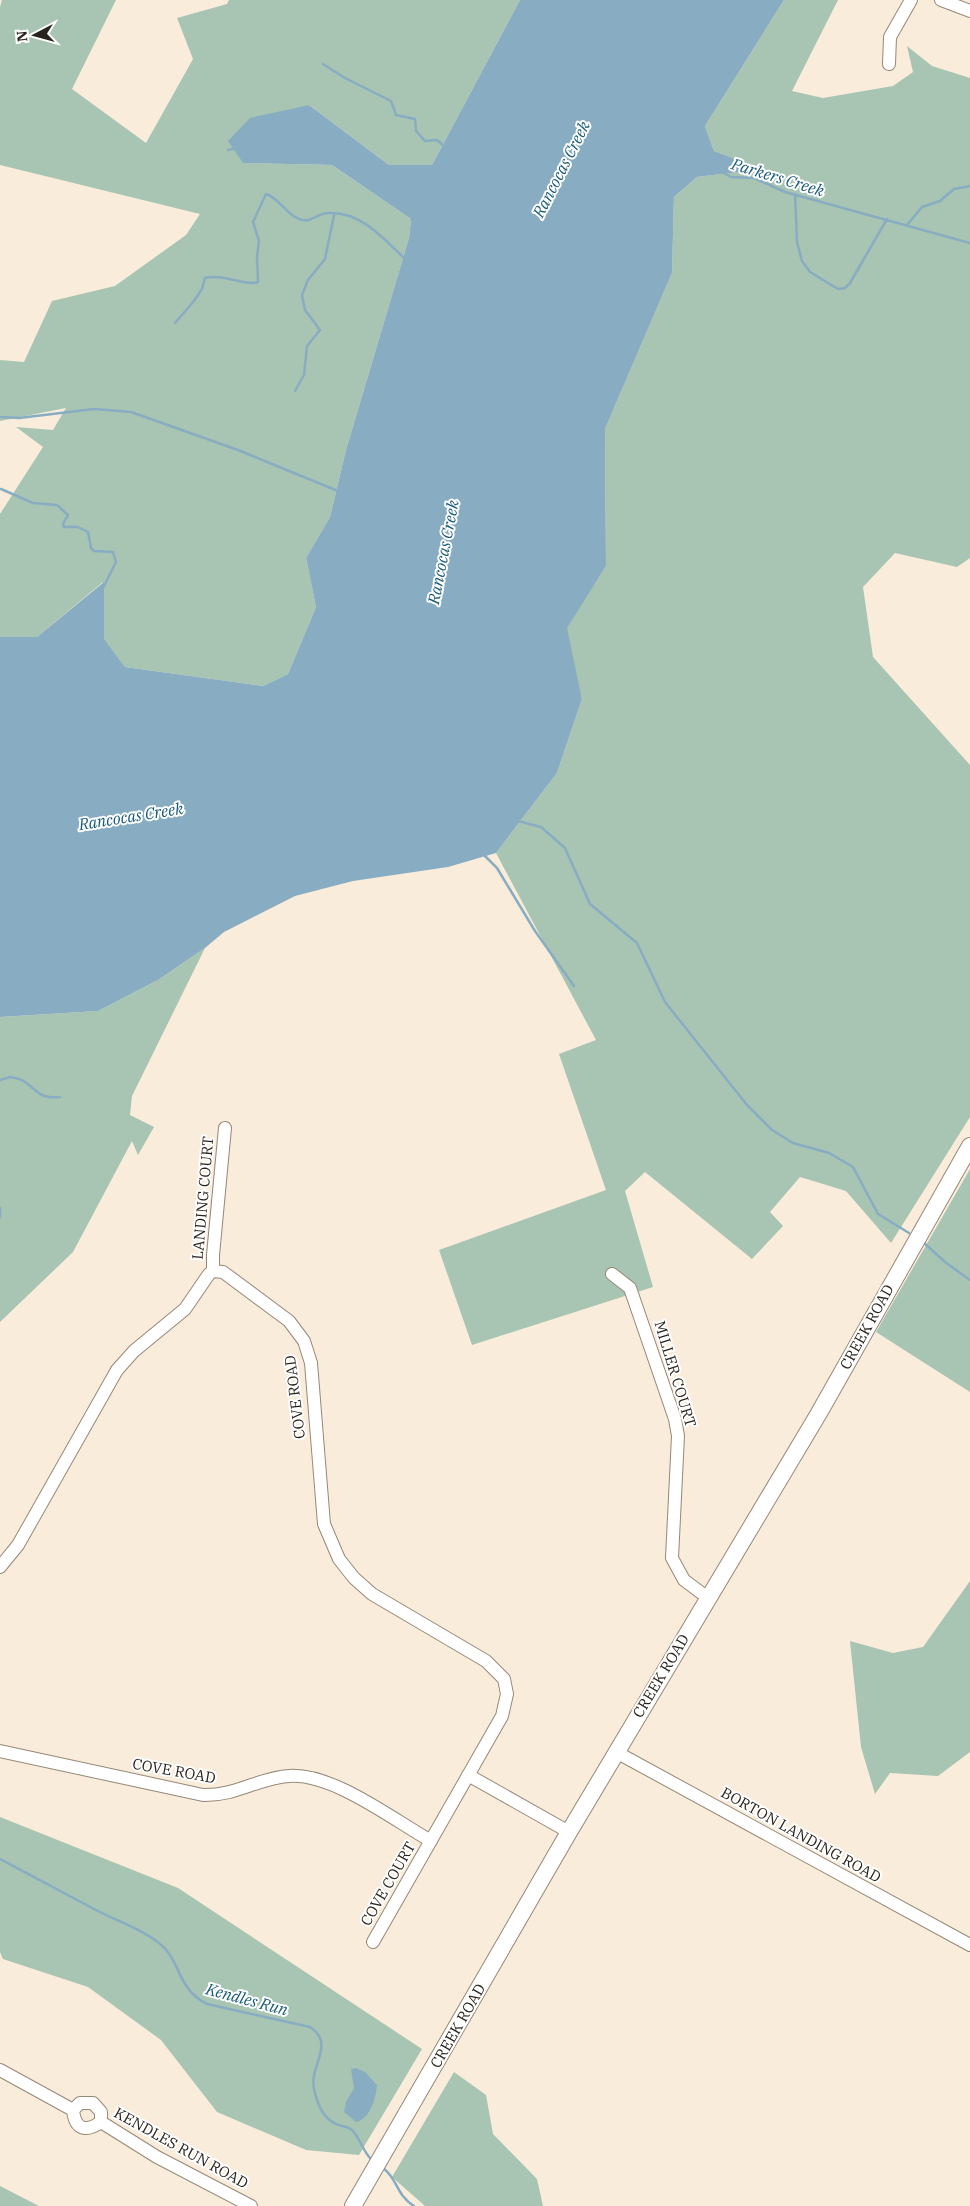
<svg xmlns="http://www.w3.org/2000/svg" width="970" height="2206" font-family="'IBM Plex Serif',serif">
	<rect width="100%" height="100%" fill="#faecda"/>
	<path fill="#a8c4b3" d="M 2,0 L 116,0 L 72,89 L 146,143 L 193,59 L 177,18 L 227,4 L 229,0 L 520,0 L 432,165 L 389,165 L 309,105 L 243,163 L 332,165 L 411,219 L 409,238 L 346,450 L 330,517 L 306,558 L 316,607 L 288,674 L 263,686 L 125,667 L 104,640 L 103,582 L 37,637 L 0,637 L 0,514 L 43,447 L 16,427 L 53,430 L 66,408 L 0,421 L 0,360 L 24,362 L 52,301 L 115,286 L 186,235 L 200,214 L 0,165 L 0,7 Z
		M 784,0 L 838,0 L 792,91 L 823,98 L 893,86 L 913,72 L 907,46 L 932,66 L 970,78 L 970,558 L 957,567 L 895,553 L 863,587 L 873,657 L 970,765 L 970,1117 L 891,1243 L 846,1191 L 800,1177 L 770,1212 L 783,1226 L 752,1259 L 645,1172 L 625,1191 L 653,1287 L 472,1345 L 439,1250 L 606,1190 L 559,1054 L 596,1040 L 496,853 L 557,773 L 582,699 L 566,628 L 606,566 L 605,429 L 672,273 L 674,197 L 697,177 L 761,169 L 714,151 L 705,126 Z
		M 205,948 L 132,1096 L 130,1115 L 154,1127 L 138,1155 L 132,1141 L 73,1252 L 0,1322 L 0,1017 L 98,1011 L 158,980 Z
		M 970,1169 L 970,1392 L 876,1332 Z
		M 970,1581 L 970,1752 L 938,1776 L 890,1773 L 875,1794 L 861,1747 L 850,1641 L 893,1653 L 923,1647 Z
		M 0,1817 L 178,1888 L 422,2049 L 359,2155 L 306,2150 L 217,2112 L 161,2040 L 88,1987 L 3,1959 L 0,1952 Z
		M 454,2072 L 486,2095 L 493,2134 L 537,2179 L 543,2206 L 425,2206 L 392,2177 Z
		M 0,2186 L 39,2206 L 0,2206 Z"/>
	<path fill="#88adc2" d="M 520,0 L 784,0 L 705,126 L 714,151 L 762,169 L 697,177 L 674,197 L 672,273 L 605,429 L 606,566 L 567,628 L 582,699 L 557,773 L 496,853 L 448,867 L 353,881 L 295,896 L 224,932 L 205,948 L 158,980 L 98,1011 L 0,1017 L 0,637 L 37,637 L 104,582 L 104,639 L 125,667 L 263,686 L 288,674 L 316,607 L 306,558 L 330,517 L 346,450 L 409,238 L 411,219 L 332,165 L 243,163 L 228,141 L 250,118 L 309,105 L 389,165 L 432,165 Z
		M 356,2068 L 365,2072 L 377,2085 C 376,2098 370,2119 356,2122 L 344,2112 L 346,2102 L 354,2088 L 351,2069 Z"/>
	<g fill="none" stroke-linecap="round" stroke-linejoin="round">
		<path stroke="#88adc2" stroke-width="2.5" d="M 323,64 L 345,78 L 391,101 L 396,115 L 415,119 L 416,131 L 425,141 L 437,140 L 444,146
			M 228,150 L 237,148
			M 722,172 L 731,177 L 754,178 L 785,192 L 970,243
			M 795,194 L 797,242 L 802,261 L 810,272 L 838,289 L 845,288 L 850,283 L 887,219
			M 907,225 L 922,207 L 940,201 L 954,189 L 970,186
			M 175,323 L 194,301 L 202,289 L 205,278 C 221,273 248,287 258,282 L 257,256 L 259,241 L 253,222 L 266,194 C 279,198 286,214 299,219 C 311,224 317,213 328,213 C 360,211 382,237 404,258
			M 295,391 L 304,375 L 307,346 L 320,330 L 305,310 L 302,295 L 308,280 L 325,259 L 334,215
			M 0,417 L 19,418 L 94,409 L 131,412 L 238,450 L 338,491
			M 1,489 L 33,503 L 57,505 L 68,515 L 63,524 L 64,527 L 78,527 L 88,532 L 91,548 L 94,551 L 113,552 L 116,562 L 102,590
			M 518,821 L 541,827 L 565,848 L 590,904 L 637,943 L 665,1002 L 747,1105 L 772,1130 L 793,1143 L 829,1153 L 853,1167 L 878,1214 L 909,1233
			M 483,854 L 497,868 L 535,931 L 574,986
			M 0,1080 L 10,1077 C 15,1078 22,1079 25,1082 C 39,1092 40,1099 60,1097
			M 0,1208 L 0,1217
			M 923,1242 L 945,1262 L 970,1280
			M 0,1859 C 33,1876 65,1894 98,1911 C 119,1922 140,1928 159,1943 C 182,1961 175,1987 207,2004 L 310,2027 C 336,2044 309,2065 314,2089 C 317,2102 322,2118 336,2124 C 342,2127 349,2126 353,2131 C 361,2140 363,2152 372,2160
			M 383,2168 C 398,2179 396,2195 414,2206"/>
		<defs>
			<path id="minor" d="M 941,0 L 970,11
				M 889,64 L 890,37 L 911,0
				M 213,1271 L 213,1255 L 225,1128
				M 612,1274 L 630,1288 L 675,1419 L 678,1436 L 672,1558 L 684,1580 L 708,1598
				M 0,1567 L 18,1545 L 117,1370 L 134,1351 L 185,1309 L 209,1274 L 213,1271 L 223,1272 L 289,1321 L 304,1341 L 311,1363 L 324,1524 L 339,1559 L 354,1578 L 372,1594 L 486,1661 L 504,1679 L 507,1694 L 502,1716 L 373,1942
				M 0,1751 L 203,1795 C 236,1796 258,1778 289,1776 C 333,1773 392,1819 431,1841
				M 616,1752 L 970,1945
				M 468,1775 L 569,1832
				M 0,2070 L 73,2110 C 75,2129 85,2133 101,2122
				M 73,2110 L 80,2103 L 93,2103 L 101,2112 L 101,2122
				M 101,2122 L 157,2157 L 251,2206"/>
			<path id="major" d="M 353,2206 L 569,1832 L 819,1413 L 970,1146"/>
		</defs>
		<use href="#minor" stroke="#958877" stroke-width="14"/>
		<use href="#major" stroke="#958877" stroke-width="18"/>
		<use href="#minor" stroke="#fff" stroke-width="12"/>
		<use href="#major" stroke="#fff" stroke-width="16"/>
	</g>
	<g text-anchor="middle" stroke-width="4" stroke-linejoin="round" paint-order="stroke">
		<g font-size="15" fill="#28231c" stroke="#fff">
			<text transform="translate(203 1198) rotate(-85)" y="5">LANDING COURT</text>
			<text transform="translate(867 1327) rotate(-61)" y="5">CREEK ROAD</text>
			<text transform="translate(675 1374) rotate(73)" y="5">MILLER COURT</text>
			<text transform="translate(295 1397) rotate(-97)" y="5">COVE ROAD</text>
			<text transform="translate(661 1676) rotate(-59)" y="5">CREEK ROAD</text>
			<text transform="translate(174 1771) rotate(10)" y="5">COVE ROAD</text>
			<text transform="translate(801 1835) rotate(29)" y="5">BORTON LANDING ROAD</text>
			<text transform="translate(388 1884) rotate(-60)" y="5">COVE COURT</text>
			<text transform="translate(458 2026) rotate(-60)" y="5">CREEK ROAD</text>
			<text transform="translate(181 2148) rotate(29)" y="5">KENDLES RUN ROAD</text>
		</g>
		<g font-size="16" font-style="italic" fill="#165978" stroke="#fff">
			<text transform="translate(561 169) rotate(-63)" y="6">Rancocas Creek</text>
			<text transform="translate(778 177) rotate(17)" y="6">Parkers Creek</text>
			<text transform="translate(443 552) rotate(-79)" y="6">Rancocas Creek</text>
			<text transform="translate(131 816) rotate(-9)" y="6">Rancocas Creek</text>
			<text transform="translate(247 1999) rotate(15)" y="6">Kendles Run</text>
		</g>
	</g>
	<g transform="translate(35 35) rotate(264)" stroke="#ffffff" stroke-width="4" paint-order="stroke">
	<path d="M0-4L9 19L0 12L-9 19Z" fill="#28231c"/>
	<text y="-8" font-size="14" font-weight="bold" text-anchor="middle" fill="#28231c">N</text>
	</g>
</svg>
